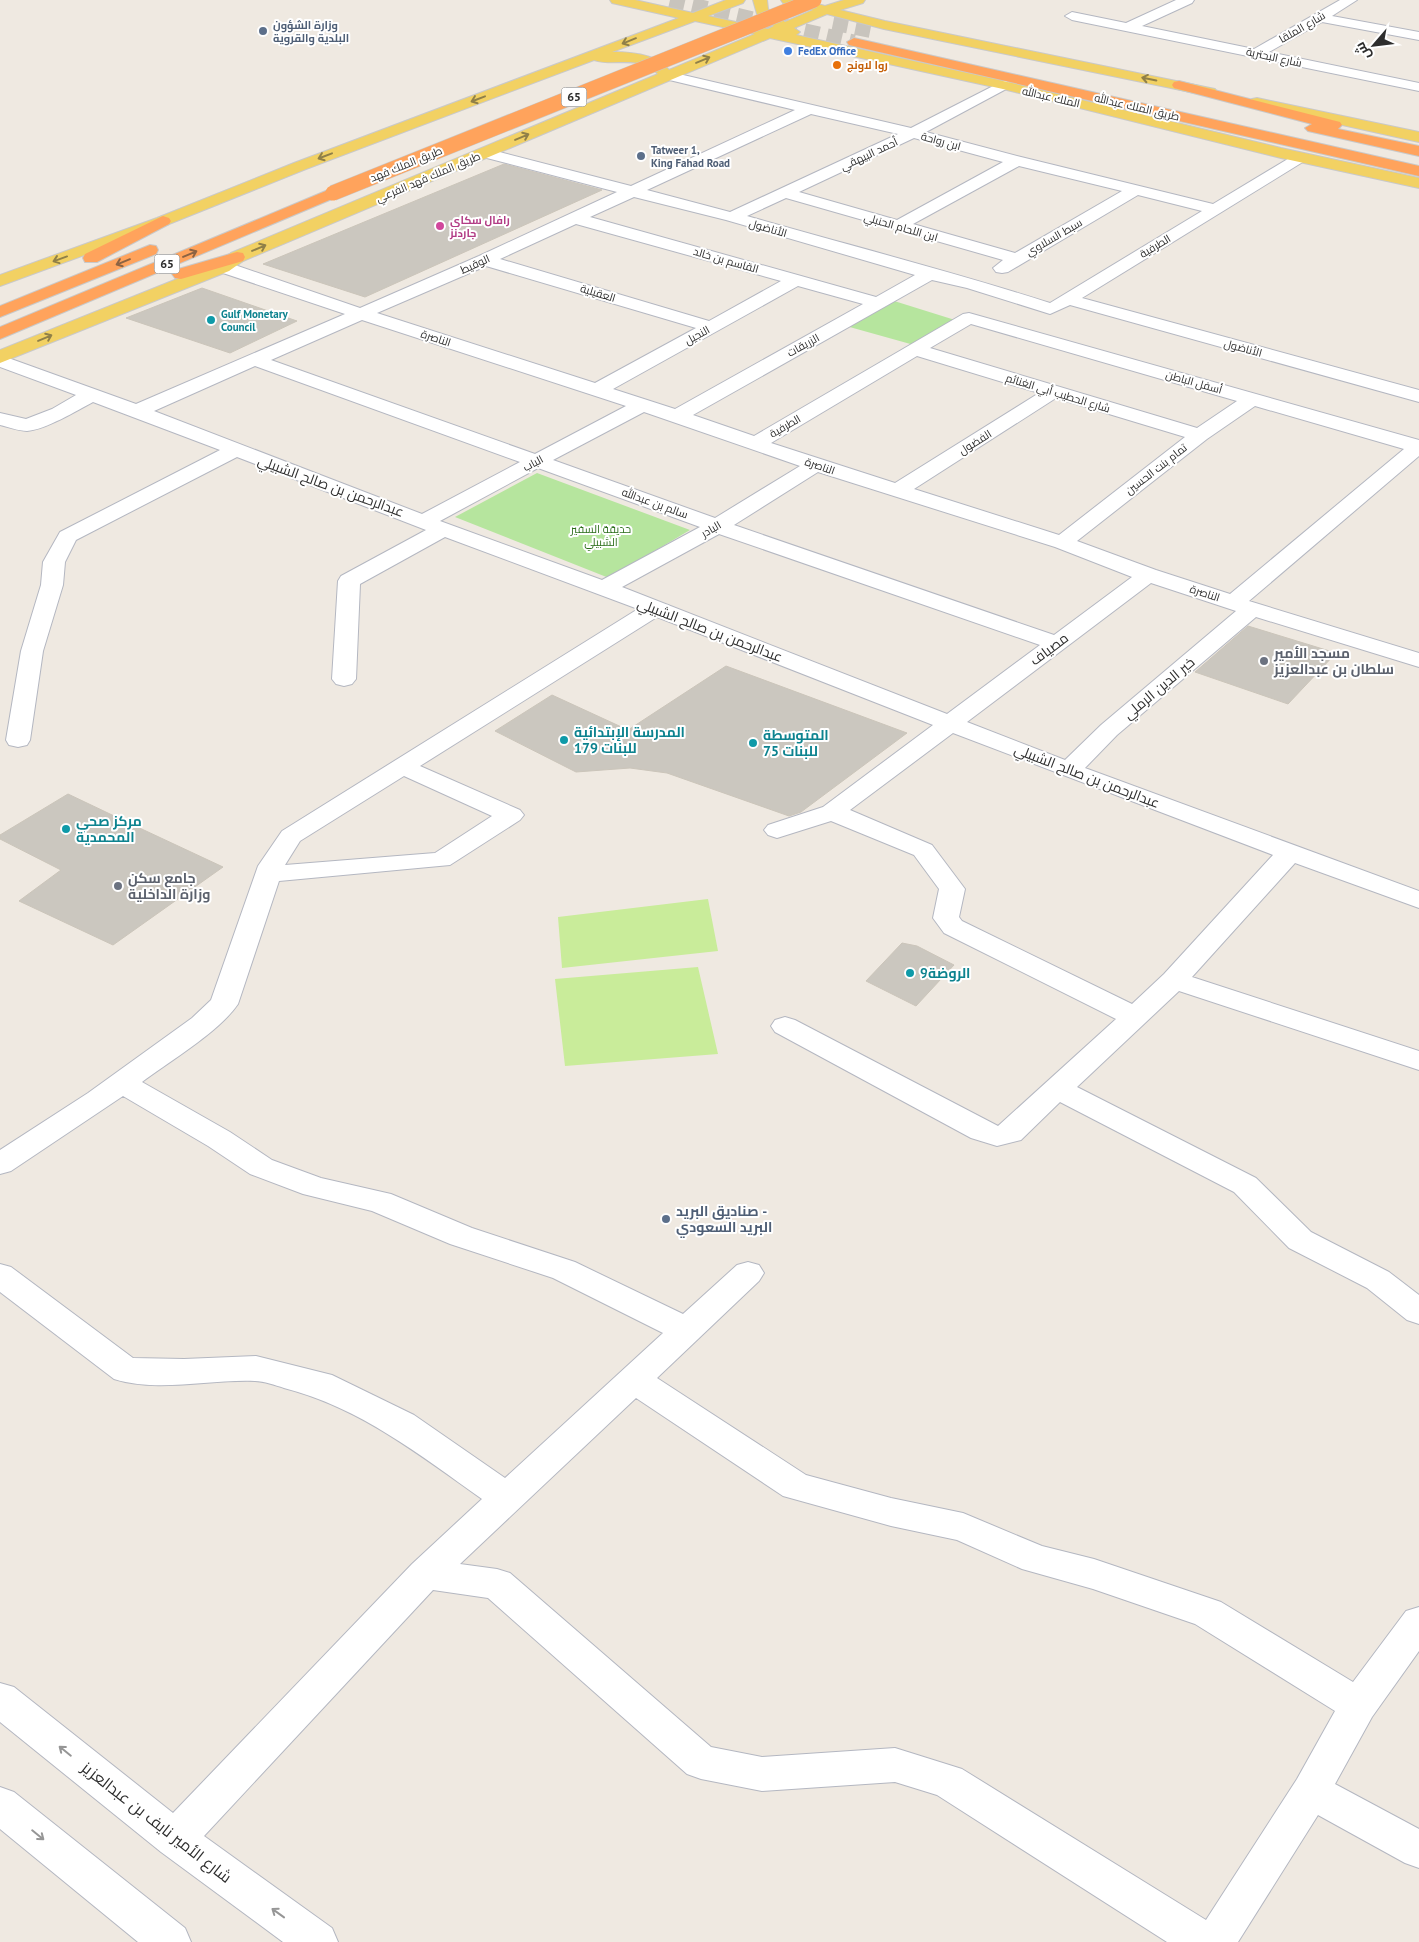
<svg xmlns="http://www.w3.org/2000/svg" width="1419" height="1942" font-family="'PT Sans',Cairo,sans-serif">
	<rect width="100%" height="100%" fill="#efe9e1"/>
	<path fill="#b6e59e" d="M 891,300 L 955,320 L 914,345 L 846,326 Z
		M 537,473 L 690,530 L 609,578 L 455,517 Z"/>
	<path fill="#c9ec9a" d="M 708,899 L 718,951 L 562,968 L 558,917 Z
		M 698,967 L 718,1054 L 565,1066 L 555,979 Z"/>
	<path fill="#cbc7bf" stroke="#cbc5ba" d="M 504,164 L 602,190 L 365,297 L 263,264 Z
		M 202,288 L 297,321 L 230,353 L 126,318 Z
		M 1248,626 L 1336,653 L 1288,704 L 1195,672 Z
		M 726,666 L 907,733 L 801,812 L 789,816 L 667,773 L 630,768 L 576,772 L 495,731 L 552,695 L 628,730 Z
		M 68,794 L 131,824 L 223,867 L 113,945 L 19,901 L 61,870 L 0,839 L 0,835 Z
		M 902,943 L 917,946 L 954,965 L 916,1006 L 866,981 Z"/>
	<g fill="none" stroke-linecap="round" stroke-linejoin="round">
		<path stroke="#c8c4bd" stroke-width="15" stroke-dasharray="15 8" stroke-linecap="butt" d="M 670,0 L 854,42
			M 833,23 L 878,32"/>
		<defs>
			<path id="minor" d="M 1176,0 L 1194,0 L 1192,3 L 1142,26 L 1254,49 L 1340,0 L 1357,0 L 1332,16 L 1419,32 L 1419,40 L 1322,22 L 1269,52 L 1419,83 L 1419,91 L 1072,20 L 1065,16 L 1072,12 L 1126,23 Z
				M 666,71 L 911,128 L 1003,81 L 1008,82 L 1010,85 L 1008,88 L 926,132 L 1021,157 L 1213,204 L 1296,154 L 1306,154 L 1309,157 L 1306,160 L 1082,298 L 1419,390 L 1419,402 L 1070,305 L 1050,314 L 967,288 L 932,280 L 693,415 L 754,436 L 963,314 L 969,313 L 1419,440 L 1419,456 L 1249,601 L 1419,653 L 1419,667 L 1256,617 L 1117,735 L 1085,768 L 1419,891 L 1419,908 L 1295,863 L 1192,977 L 1419,1051 L 1419,1070 L 1179,991 L 1077,1087 L 1256,1178 L 1311,1232 L 1389,1272 L 1419,1295 L 1419,1324 L 1407,1320 L 1367,1288 L 1289,1248 L 1234,1192 L 1060,1102 L 1021,1140 L 997,1146 L 971,1138 L 775,1032 L 771,1026 L 775,1020 L 785,1017 L 795,1020 L 998,1126 L 1116,1019 L 944,933 L 933,918 L 939,889 L 914,855 L 831,821 L 777,838 L 768,835 L 764,830 L 768,825 L 823,807 L 933,725 L 657,617 L 420,766 L 520,810 L 524,815 L 520,820 L 450,865 L 279,881 L 238,1004 C 219,1032 170,1061 142,1082 L 230,1132 L 272,1160 L 321,1178 L 391,1194 L 472,1228 L 575,1262 L 683,1314 L 737,1265 L 748,1262 L 759,1265 L 764,1273 L 759,1281 L 657,1378 L 806,1475 L 891,1498 L 963,1513 L 1042,1546 L 1094,1559 L 1221,1602 L 1353,1682 L 1406,1611 L 1419,1607 L 1419,1651 L 1372,1717 L 1335,1784 L 1419,1829 L 1419,1868 L 1405,1863 L 1318,1815 L 1238,1942 L 1167,1942 L 937,1795 L 895,1782 L 762,1791 L 701,1779 L 687,1774 L 488,1598 L 433,1590 L 204,1836 L 332,1928 L 338,1942 L 283,1942 L 161,1852 L 0,1722 L 0,1683 L 14,1687 L 173,1813 L 412,1564 L 482,1499 C 420,1455 359,1407 284,1388 C 275,1385 264,1381 255,1381 C 209,1379 159,1393 114,1379 L 0,1292 L 0,1264 L 11,1267 L 133,1358 L 184,1359 L 256,1356 L 332,1375 L 414,1415 L 505,1478 L 663,1333 L 553,1278 L 450,1244 L 372,1211 L 303,1194 L 250,1174 L 208,1146 L 123,1096 L 11,1171 L 0,1174 L 0,1150 L 88,1093 L 192,1018 L 211,1000 L 258,866 L 282,831 L 638,609 L 445,537 L 360,584 L 356,679 L 352,684 L 344,686 L 336,684 L 332,679 L 338,581 L 341,576 L 426,530 L 237,457 L 76,540 L 65,562 L 63,585 L 43,651 L 30,740 L 27,745 L 18,747 L 9,745 L 6,740 L 21,651 L 41,585 L 43,562 L 60,532 L 220,450 L 93,402 C 78,410 45,430 27,431 C 19,431 8,427 0,425 L 0,413 L 26,419 L 52,409 L 76,395 L 0,367 L 0,355 L 136,404 L 345,314 L 217,271 L 214,267 L 217,263 L 223,262 L 229,263 L 360,308 L 479,256 L 617,192 L 479,156 L 476,153 L 479,150 L 484,148 L 631,186 L 795,110 L 661,78 L 659,75 L 661,72 ZM 811,114 L 898,134 L 730,212 L 647,190 ZM 914,138 L 1003,162 L 897,220 L 799,192 ZM 1019,166 L 1122,191 L 1015,253 L 913,224 ZM 1138,195 L 1202,211 L 1050,303 C 950,271 848,245 747,216 L 786,198 L 1003,260 L 993,268 L 996,272 L 1002,273 L 1008,272 ZM 634,197 L 726,220 L 915,275 L 876,297 L 590,217 ZM 576,224 L 781,281 L 709,321 L 500,259 ZM 486,266 L 696,328 L 595,383 L 377,313 ZM 798,286 L 863,304 L 675,409 L 613,389 ZM 362,320 L 626,406 L 535,454 L 271,360 ZM 971,324 L 1237,401 L 1197,428 L 930,348 ZM 917,356 L 1039,393 L 895,483 L 771,443 ZM 255,366 L 520,462 L 422,514 L 154,411 ZM 1056,398 L 1185,437 L 1059,535 L 914,489 ZM 1255,406 L 1404,449 L 1230,594 L 1156,570 L 1077,541 L 1207,439 ZM 644,412 L 800,466 L 715,518 L 553,460 ZM 538,468 L 700,527 L 602,580 L 440,521 ZM 818,472 L 1055,547 L 1132,577 L 1054,635 L 734,525 ZM 719,534 L 1040,645 L 947,714 L 622,587 ZM 1151,583 L 1236,611 L 1101,725 L 1065,760 L 967,722 ZM 953,733 L 1273,855 L 1164,974 L 1132,1004 L 962,921 L 959,917 L 965,889 L 932,845 L 850,810 ZM 404,776 L 492,816 L 435,853 L 285,865 L 300,841 ZM 636,1398 L 783,1496 L 891,1526 L 957,1540 L 1022,1569 L 1093,1589 L 1195,1624 L 1335,1711 L 1297,1779 L 1206,1920 L 962,1769 L 895,1748 L 762,1757 L 711,1747 L 510,1573 L 497,1569 L 460,1564 Z
				M 0,1787 L 14,1792 L 185,1928 L 191,1942 L 138,1942 L 0,1829 Z"/>
			<path id="major" d="M 610,0 L 635,0 L 693,13 L 726,0 L 745,0 L 743,3 L 708,16 L 768,29 L 774,26 L 757,14 L 753,0 L 767,0 L 768,9 L 785,22 L 813,10 L 783,3 L 781,0 L 803,0 L 825,6 L 844,0 L 865,0 L 863,3 L 840,10 L 885,21 L 1210,88 L 1215,89 L 1217,92 L 1215,95 L 1210,96 L 884,29 L 827,14 L 794,28 L 800,32 L 796,35 L 1003,81 L 1281,148 L 1419,178 L 1419,188 L 1281,158 L 1003,89 L 770,38 L 243,261 L 229,271 L 0,363 L 0,350 L 217,263 L 231,253 L 658,74 C 641,54 615,67 594,60 L 306,169 L 169,224 L 0,286 L 0,275 L 157,218 L 294,163 L 679,18 L 612,3 ZM 695,21 L 755,34 L 669,70 C 657,54 631,52 612,52 Z
				M 1257,98 L 1419,132 L 1419,142 L 1252,105 L 1250,102 L 1252,99 Z"/>
			<path id="highway" d="M 854,38 L 1419,166 L 1419,176 L 849,45 L 847,42 Z
				M 1179,81 L 1340,122 L 1342,125 L 1338,129 L 1419,146 L 1419,156 L 1308,131 L 1305,128 L 1312,124 L 1174,88 L 1172,85 L 1174,82 Z
				M 333,188 L 339,190 L 341,193 L 339,196 L 0,339 L 0,327 Z
				M 163,216 L 169,218 L 171,221 L 169,224 L 97,262 L 85,262 L 83,258 L 85,254 Z
				M 150,245 L 156,246 L 158,250 L 156,254 L 0,317 L 0,306 Z
				M 237,252 L 243,253 L 245,257 L 243,261 L 181,279 L 175,278 L 172,274 L 175,270 Z"/>
		</defs>
		<use href="#minor" stroke="#b4b7c1" stroke-width="2"/>
		<use href="#major" stroke="#c9c9c9" stroke-width="2"/>
		<use href="#highway" stroke="#c9c9c9" stroke-width="2"/>
		<use href="#minor" fill="#fff" fill-rule="evenodd"/>
		<use href="#major" fill="#f2d163" fill-rule="evenodd"/>
		<use href="#highway" fill="#ffa35c" fill-rule="evenodd"/>
		<defs>
			<path id="highway-bridge" d="M 333,193 L 814,0"/>
		</defs>
		<use href="#highway-bridge" stroke="#c9c9c9" stroke-width="16" stroke-linecap="butt"/>
		<use href="#highway-bridge" stroke="#ffa35c" stroke-width="15"/>
	</g>
	<defs><path id="oneway-shaft" d="M-6 0H5M1.5-3L5.5 0L1.5 3" fill="none" stroke-width="1.6" stroke-linecap="round" stroke-linejoin="round" transform="scale(1.25)"/></defs>
	<g stroke="#908048">
		<use href="#oneway-shaft" transform="translate(629 41) rotate(158)"/>
		<use href="#oneway-shaft" transform="translate(703 60) rotate(-23)"/>
		<use href="#oneway-shaft" transform="translate(1149 79) rotate(-168)"/>
		<use href="#oneway-shaft" transform="translate(478 99) rotate(159)"/>
		<use href="#oneway-shaft" transform="translate(522 137) rotate(-23)"/>
		<use href="#oneway-shaft" transform="translate(325 156) rotate(159)"/>
		<use href="#oneway-shaft" transform="translate(259 248) rotate(-23)"/>
		<use href="#oneway-shaft" transform="translate(60 259) rotate(160)"/>
		<use href="#oneway-shaft" transform="translate(45 338) rotate(-23)"/>
	</g>
	<g stroke="#8c6343">
		<use href="#oneway-shaft" transform="translate(190 254) rotate(-23)"/>
		<use href="#oneway-shaft" transform="translate(123 262) rotate(158)"/>
	</g>
	<g stroke="#969696">
		<use href="#oneway-shaft" transform="translate(65 1751) rotate(-141)"/>
		<use href="#oneway-shaft" transform="translate(38 1835) rotate(39)"/>
		<use href="#oneway-shaft" transform="translate(278 1913) rotate(-144)"/>
	</g>
	<g fill="#5c6f8a" stroke="#fff" stroke-width="2">
		<circle cx="263" cy="31" r="5"/>
		<circle cx="641" cy="156" r="5"/>
		<circle cx="666" cy="1219" r="5"/>
	</g>
	<circle fill="#3f7fe0" stroke="#fff" stroke-width="2" cx="788" cy="51" r="5"/>
	<circle fill="#e8710a" stroke="#fff" stroke-width="2" cx="837" cy="65" r="5"/>
	<circle fill="#d1479c" stroke="#fff" stroke-width="2" cx="440" cy="226" r="5"/>
	<g fill="#0f9aa8" stroke="#fff" stroke-width="2">
		<circle cx="211" cy="320" r="5"/>
		<circle cx="564" cy="740" r="5"/>
		<circle cx="753" cy="743" r="5"/>
		<circle cx="66" cy="829" r="5"/>
		<circle cx="910" cy="973" r="5"/>
	</g>
	<g fill="#6b7280" stroke="#fff" stroke-width="2">
		<circle cx="1264" cy="661" r="5"/>
		<circle cx="118" cy="886" r="5"/>
	</g>
	<g text-anchor="middle" stroke-width="4" stroke-linejoin="round" paint-order="stroke">
		<g font-size="11" font-weight="bold" fill="#4e5e75" stroke="#fff" text-anchor="start">
			<text x="273" y="29">وزارة الشؤون<tspan x="273" dy="13">البلدية والقروية</tspan></text>
			<text x="651" y="154">Tatweer 1,<tspan x="651" dy="13">King Fahad Road</tspan></text>
		</g>
		<g font-size="11" fill="#2e2e2e" stroke="#fff">
			<text transform="translate(1302 27) rotate(-30)" y="4">شارع الملقا</text>
			<text transform="translate(1274 57) rotate(12)" y="4">شارع البحترية</text>
			<text transform="translate(1051 97) rotate(13)" y="4">الملك عبدالله</text>
			<text transform="translate(1137 107) rotate(13)" y="4">طريق الملك عبدالله</text>
			<text transform="translate(941 141) rotate(15)" y="4">ابن رواحة</text>
			<text transform="translate(869 154) rotate(-25)" y="4">أحمد البيهقي</text>
			<text transform="translate(406 164) rotate(-22)" y="4">طريق الملك فهد</text>
			<text transform="translate(428 177) rotate(-23)" y="4">طريق الملك فهد الفرعي</text>
			<text transform="translate(901 227) rotate(16)" y="4">ابن اللحام الحنبلي</text>
			<text transform="translate(768 228) rotate(16)" y="4">الأناضول</text>
			<text transform="translate(1054 237) rotate(-30)" y="4">سبط السلاوي</text>
			<text transform="translate(1155 246) rotate(-31)" y="4">الطرفية</text>
			<text transform="translate(726 260) rotate(16)" y="4">القاسم بن خالد</text>
			<text transform="translate(475 264) rotate(-24)" y="4">الوقيط</text>
			<text transform="translate(598 293) rotate(17)" y="4">العقيلية</text>
			<text transform="translate(697 335) rotate(-29)" y="4">النجيل</text>
			<text transform="translate(436 338) rotate(18)" y="4">الناصرة</text>
			<text transform="translate(803 345) rotate(-29)" y="4">الزريقات</text>
			<text transform="translate(1243 348) rotate(15)" y="4">الأناضول</text>
			<text transform="translate(1194 382) rotate(16)" y="4">أسفل الباطن</text>
			<text transform="translate(1058 393) rotate(17)" y="4">شارع الحطيب أبي الغنائم</text>
			<text transform="translate(785 426) rotate(-30)" y="4">الطرفية</text>
			<text transform="translate(975 442) rotate(-32)" y="4">الفضول</text>
			<text transform="translate(533 463) rotate(-28)" y="4">الباب</text>
			<text transform="translate(820 466) rotate(19)" y="4">الناصرة</text>
			<text transform="translate(1156 469) rotate(-38)" y="4">تمام بنت الحسين</text>
			<text transform="translate(655 503) rotate(20)" y="4">سالم بن عبدالله</text>
			<text transform="translate(711 529) rotate(-30)" y="4">البادر</text>
			<text transform="translate(1205 593) rotate(18)" y="4">الناصرة</text>
		</g>
		<g font-size="11" font-weight="bold" fill="#366cbe" stroke="#fff" text-anchor="start">
			<text x="798" y="55">FedEx Office</text>
		</g>
		<g font-size="11" font-weight="bold" fill="#c56008" stroke="#fff" text-anchor="start">
			<text x="847" y="69">روا لاونج</text>
		</g>
		<g font-size="11" font-weight="bold" fill="#b23c85" stroke="#fff" text-anchor="start">
			<text x="450" y="224">رافال سكاي<tspan x="450" dy="13">جاردنز</tspan></text>
		</g>
		<g font-size="11" font-weight="bold" fill="#0d838f" stroke="#fff" text-anchor="start">
			<text x="221" y="318">Gulf Monetary<tspan x="221" dy="13">Council</tspan></text>
		</g>
		<g font-size="11" fill="#2c6e1b" stroke="#fff">
			<text x="601" y="533">حديقة السفير<tspan x="601" dy="13">الشبيلي</tspan></text>
		</g>
		<g fill="#fff" stroke="#6d6d6d" stroke-width="1">
			<rect x="561.5" y="87.5" width="25" height="19" rx="4"/>
			<rect x="154.5" y="254.5" width="25" height="19" rx="4"/>
		</g>
		<g font-size="12" font-weight="bold" fill="#2e2e2e">
			<text x="574" y="101">65</text>
			<text x="167" y="268">65</text>
		</g>
		<g font-size="14" fill="#2e2e2e" stroke="#fff">
			<text transform="translate(331 486) rotate(20)" y="5">عبدالرحمن بن صالح الشبيلي</text>
			<text transform="translate(710 630) rotate(21)" y="5">عبدالرحمن بن صالح الشبيلي</text>
			<text transform="translate(1049 649) rotate(-37)" y="5">مصياف</text>
			<text transform="translate(1159 688) rotate(-40)" y="5">خير الدين الرملي</text>
			<text transform="translate(1087 776) rotate(21)" y="5">عبدالرحمن بن صالح الشبيلي</text>
		</g>
		<g font-size="14" font-weight="bold" fill="#5b616d" stroke="#fff" text-anchor="start">
			<text x="1274" y="658">ٍمسجد الأمير<tspan x="1274" dy="16">سلطان بن عبدالعزيز</tspan></text>
			<text x="128" y="883">جامع سكن<tspan x="128" dy="16">وزارة الداخلية</tspan></text>
		</g>
		<g font-size="14" font-weight="bold" fill="#0d838f" stroke="#fff" text-anchor="start">
			<text x="574" y="737">المدرسة الإبتدائية<tspan x="574" dy="16">179 للبنات</tspan></text>
			<text x="763" y="740">المتوسطة<tspan x="763" dy="16">75 للبنات</tspan></text>
			<text x="76" y="826">مركز صحي<tspan x="76" dy="16">المحمدية</tspan></text>
			<text x="920" y="978">الروضة9</text>
		</g>
		<g font-size="14" font-weight="bold" fill="#4e5e75" stroke="#fff" text-anchor="start">
			<text x="676" y="1216">صناديق البريد -<tspan x="676" dy="16">البريد السعودي</tspan></text>
		</g>
		<g font-size="16" fill="#2e2e2e" stroke="#fff">
			<text transform="translate(157 1822) rotate(38)" y="6">شارع الأمير نايف بن عبدالعزيز</text>
		</g>
	</g>
	<g transform="translate(1374 45) rotate(242)" stroke="#ffffff" stroke-width="4" paint-order="stroke">
	<path d="M0-4L9 19L0 12L-9 19Z" fill="#2e2e2e"/>
	<text y="-8" font-size="14" font-weight="bold" text-anchor="middle" fill="#2e2e2e">ش</text>
	</g>
</svg>
